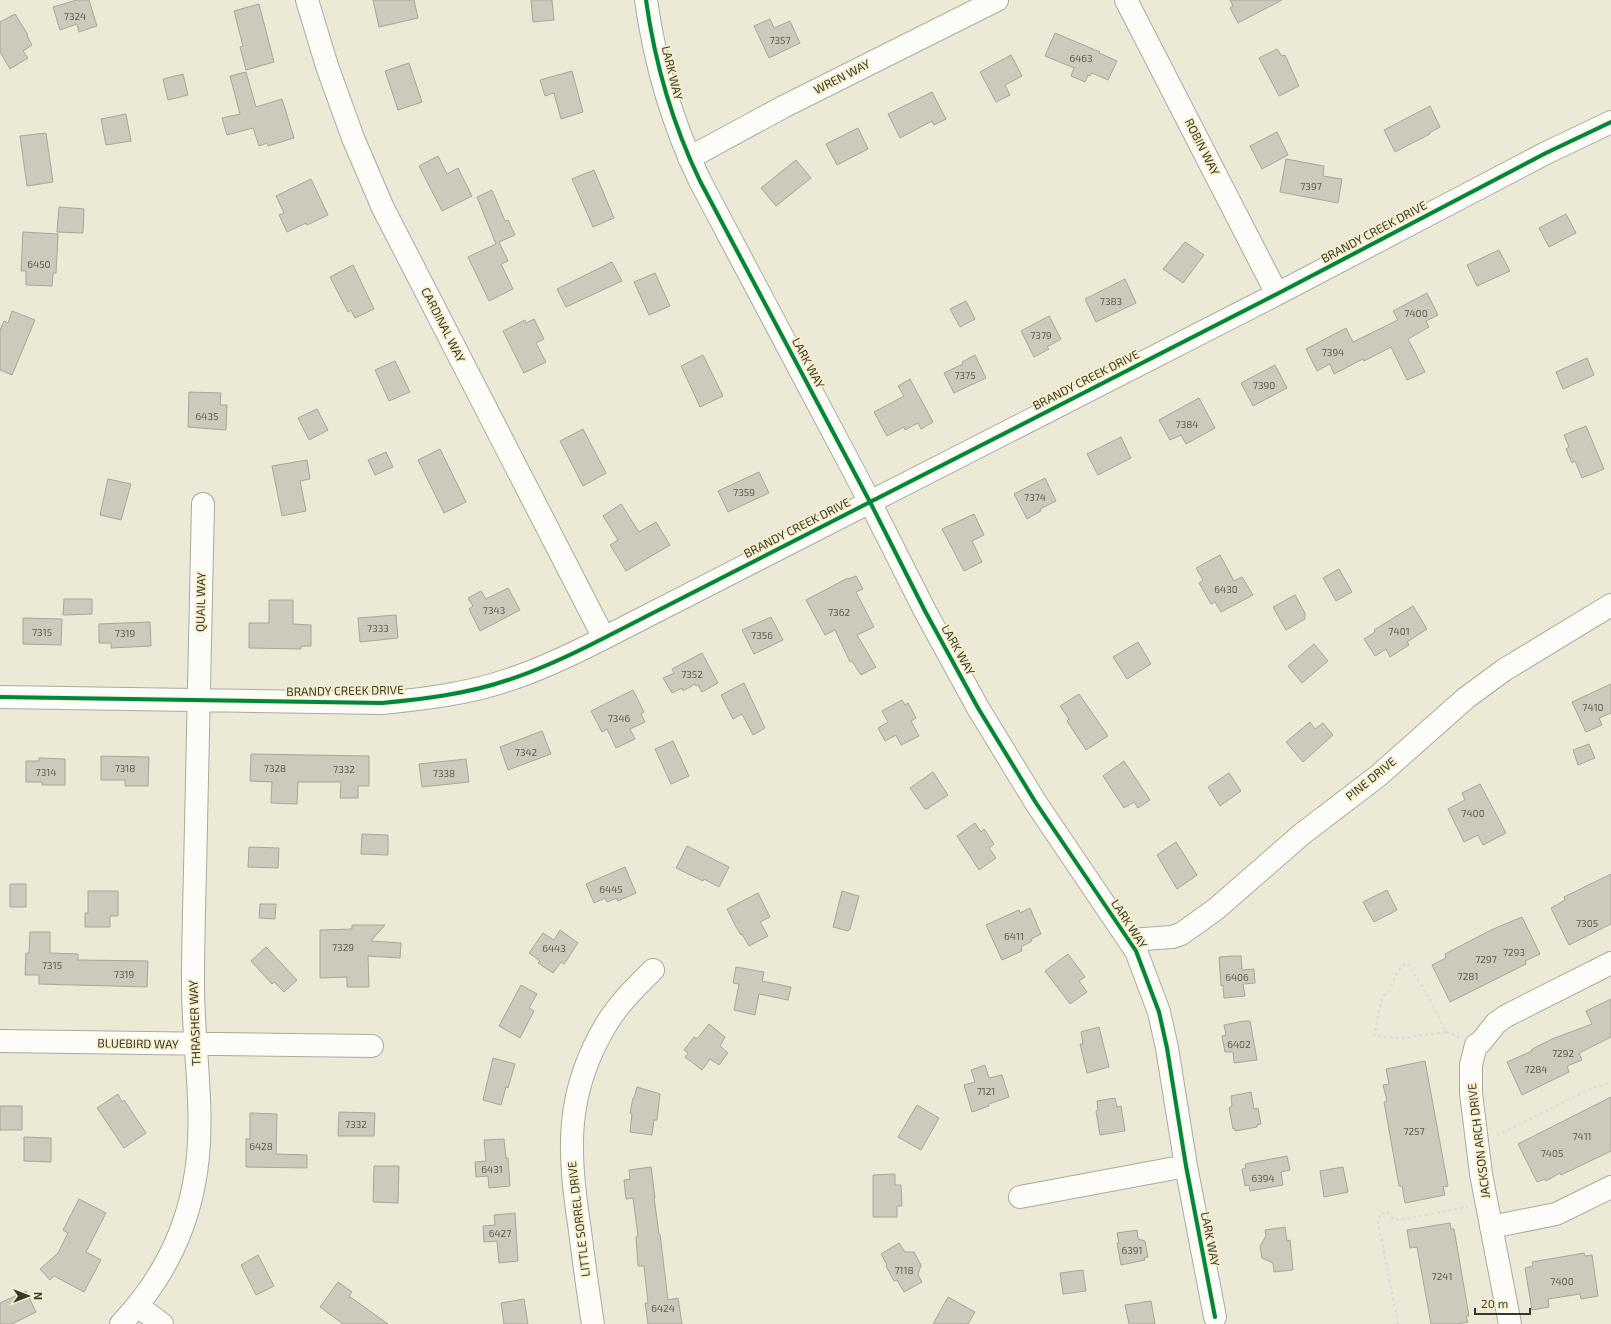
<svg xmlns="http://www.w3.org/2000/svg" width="1611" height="1324" font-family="'Exo 2',sans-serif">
	<rect width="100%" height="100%" fill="#ece9d6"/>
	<path fill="#cdcabb" stroke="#a8a697" d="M 77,0 L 89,0 L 97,26 L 79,32 L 77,24 L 60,30 L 53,7 Z
		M 373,0 L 414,0 L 418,18 L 379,27 Z
		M 531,0 L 552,0 L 554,20 L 533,22 Z
		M 1230,0 L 1282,0 L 1238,23 L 1230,8 L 1233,6 Z
		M 259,4 L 274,62 L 246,70 L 240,47 L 243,46 L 234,11 Z
		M 15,14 L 28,35 L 27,36 L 32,45 L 23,51 L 28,58 L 10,69 L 0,52 L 0,22 Z
		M 770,19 L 774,28 L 790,21 L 800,43 L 769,58 L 754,26 Z
		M 1055,33 L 1100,52 L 1099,53 L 1117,61 L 1108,80 L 1092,73 L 1090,76 L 1088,75 L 1085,82 L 1071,76 L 1074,68 L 1045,56 Z
		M 1277,49 L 1282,56 L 1285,55 L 1299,86 L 1279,96 L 1259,58 Z
		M 1011,55 L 1022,76 L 1005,85 L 1010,95 L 996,102 L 980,72 Z
		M 409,63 L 422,102 L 398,110 L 385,71 Z
		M 572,71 L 583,112 L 561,119 L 554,93 L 545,96 L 540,80 Z
		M 246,72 L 256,107 L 282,99 L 294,138 L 268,146 L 267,143 L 259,146 L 253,128 L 227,135 L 222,118 L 240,114 L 230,76 Z
		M 183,74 L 188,95 L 168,100 L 163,79 Z
		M 932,92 L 946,119 L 934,125 L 932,121 L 900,138 L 888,114 Z
		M 1430,106 L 1440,127 L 1429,133 L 1430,134 L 1395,152 L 1384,130 Z
		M 126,114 L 131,141 L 106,145 L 101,119 Z
		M 858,128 L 868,149 L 837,165 L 826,144 Z
		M 1277,132 L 1288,155 L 1262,169 L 1250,146 Z
		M 46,133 L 53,182 L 27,186 L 20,136 Z
		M 438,156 L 447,174 L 458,168 L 472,196 L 442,211 L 419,166 Z
		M 1286,159 L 1324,166 L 1323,176 L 1342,179 L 1338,203 L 1280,192 Z
		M 796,160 L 811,178 L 776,206 L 761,188 Z
		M 594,170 L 614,218 L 593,227 L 572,179 Z
		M 311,179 L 328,215 L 307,225 L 306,223 L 287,232 L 279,215 L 284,213 L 276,196 Z
		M 492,190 L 505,221 L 508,220 L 515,235 L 499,242 L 508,261 L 501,264 L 513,289 L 489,301 L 468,257 L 496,244 L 477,197 Z
		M 59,207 L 84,209 L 83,233 L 57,232 Z
		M 1566,214 L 1576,233 L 1549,247 L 1539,228 Z
		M 23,232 L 58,234 L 56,273 L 53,273 L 52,286 L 26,285 L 26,271 L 21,271 Z
		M 1185,242 L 1204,255 L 1183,283 L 1163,269 Z
		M 1499,250 L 1510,271 L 1477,286 L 1467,265 Z
		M 612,262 L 622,281 L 566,307 L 557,289 Z
		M 353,265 L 374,309 L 355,318 L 351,310 L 348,312 L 330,277 Z
		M 655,273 L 670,306 L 649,315 L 634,282 Z
		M 1125,279 L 1136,303 L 1096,322 L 1085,299 Z
		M 1427,293 L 1438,315 L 1426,321 L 1429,327 L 1408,339 L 1425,372 L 1407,380 L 1391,347 L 1364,361 L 1363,359 L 1334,374 L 1330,364 L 1317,371 L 1306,349 L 1346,328 L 1353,342 L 1398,320 L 1393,311 Z
		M 966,301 L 975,319 L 960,327 L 950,309 Z
		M 12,311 L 35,320 L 12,375 L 0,370 L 0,330 L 4,321 L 8,323 Z
		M 1049,316 L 1061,339 L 1047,347 L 1049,349 L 1034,357 L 1021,331 Z
		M 534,319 L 544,339 L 536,343 L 546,362 L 524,373 L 503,331 L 525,320 L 526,323 Z
		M 703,355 L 723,396 L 700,407 L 681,366 Z
		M 975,355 L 986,378 L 954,393 L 944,373 L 963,364 L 962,362 Z
		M 1587,358 L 1594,375 L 1563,389 L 1556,372 Z
		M 395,361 L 410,392 L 389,401 L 375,370 Z
		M 1275,365 L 1287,388 L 1253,406 L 1241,383 Z
		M 910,379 L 933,422 L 921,429 L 918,423 L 905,430 L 904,427 L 887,436 L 874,412 L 904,396 L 898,386 Z
		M 189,392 L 221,393 L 220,405 L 227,405 L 226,430 L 188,427 Z
		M 1199,398 L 1215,428 L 1186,444 L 1181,435 L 1170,440 L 1159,420 Z
		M 317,409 L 328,430 L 309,440 L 298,418 Z
		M 1586,426 L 1604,469 L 1582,478 L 1575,461 L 1572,463 L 1566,449 L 1569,447 L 1564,435 Z
		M 583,429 L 606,473 L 583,486 L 560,441 Z
		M 1121,437 L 1131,458 L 1098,475 L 1087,454 Z
		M 440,449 L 466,502 L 444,513 L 418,460 Z
		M 386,452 L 393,467 L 375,475 L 368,460 Z
		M 307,460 L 310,479 L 300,481 L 306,511 L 282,516 L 272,466 Z
		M 759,472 L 769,493 L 728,512 L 718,491 Z
		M 1045,478 L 1056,501 L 1040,509 L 1041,511 L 1027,519 L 1014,494 Z
		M 108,479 L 131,484 L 121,520 L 100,515 Z
		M 621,504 L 639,532 L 656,522 L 670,545 L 626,571 L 610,545 L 618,540 L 603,516 Z
		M 974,514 L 984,535 L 972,541 L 982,562 L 964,571 L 942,529 Z
		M 1220,555 L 1234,581 L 1242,577 L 1253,595 L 1221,612 L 1215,602 L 1211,604 L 1199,583 L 1203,580 L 1196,568 Z
		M 1339,569 L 1352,592 L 1336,601 L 1323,578 Z
		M 856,576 L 863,589 L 856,592 L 874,627 L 857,635 L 876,667 L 861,675 L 852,661 L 850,662 L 835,630 L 825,635 L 806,600 L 848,578 L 849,579 Z
		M 508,588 L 520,610 L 480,631 L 469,609 L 473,606 L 468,598 L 481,591 L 486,599 Z
		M 1295,595 L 1305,613 L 1305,619 L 1286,630 L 1273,607 Z
		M 64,599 L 92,599 L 92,614 L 63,615 Z
		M 269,600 L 293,600 L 293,624 L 311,625 L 311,646 L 301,646 L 301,649 L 249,648 L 249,623 L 269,623 Z
		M 1413,606 L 1427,629 L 1407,642 L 1409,645 L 1390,657 L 1386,649 L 1375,656 L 1364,639 L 1375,632 L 1374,630 Z
		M 396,615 L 398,638 L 360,642 L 358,618 Z
		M 771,617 L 783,640 L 754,654 L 742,630 Z
		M 23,618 L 62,619 L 61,645 L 23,644 Z
		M 150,622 L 151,646 L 111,648 L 111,643 L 99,643 L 99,624 Z
		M 1138,642 L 1151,664 L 1127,679 L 1113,657 Z
		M 1314,644 L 1328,661 L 1302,683 L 1288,666 Z
		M 702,653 L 718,683 L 702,692 L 698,685 L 696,686 L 695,684 L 683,691 L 682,688 L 672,693 L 663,678 L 674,673 L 672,669 Z
		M 744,683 L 765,728 L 753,735 L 742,714 L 733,719 L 721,695 Z
		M 1611,684 L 1611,713 L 1599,718 L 1602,725 L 1586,732 L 1572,702 Z
		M 633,690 L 644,712 L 641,714 L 645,722 L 630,729 L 635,739 L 616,748 L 607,729 L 602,732 L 591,711 Z
		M 1079,694 L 1108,736 L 1086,750 L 1067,721 L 1069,719 L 1060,706 Z
		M 902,700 L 905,705 L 908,703 L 916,718 L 911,721 L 919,736 L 901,745 L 896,735 L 885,741 L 878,728 L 888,722 L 882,711 Z
		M 1310,722 L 1315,729 L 1323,723 L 1333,735 L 1303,762 L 1286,742 Z
		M 542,731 L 551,754 L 508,770 L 500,747 Z
		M 673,741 L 689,776 L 671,784 L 655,749 Z
		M 1589,744 L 1595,758 L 1578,765 L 1573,750 Z
		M 251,754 L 369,756 L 369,786 L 358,786 L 358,798 L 340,798 L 341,782 L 298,782 L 297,804 L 271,803 L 272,782 L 250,781 Z
		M 101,756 L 149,757 L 148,786 L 125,786 L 125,780 L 101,780 Z
		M 39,758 L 65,759 L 65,785 L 42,785 L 42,782 L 26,782 L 26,761 L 39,761 Z
		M 466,759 L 469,782 L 422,787 L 419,764 Z
		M 1124,761 L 1150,800 L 1138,808 L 1134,802 L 1124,808 L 1103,776 Z
		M 933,772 L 948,795 L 927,809 L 925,809 L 910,788 Z
		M 1229,773 L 1241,791 L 1220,806 L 1208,787 Z
		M 1480,784 L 1506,833 L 1483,845 L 1478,835 L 1464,842 L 1448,809 L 1465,800 L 1462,793 Z
		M 975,823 L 981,832 L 984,829 L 994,844 L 989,848 L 996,858 L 979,870 L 957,836 Z
		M 362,834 L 388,835 L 388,855 L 361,854 Z
		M 1176,842 L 1197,875 L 1177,889 L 1157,855 Z
		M 687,846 L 729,867 L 719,887 L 704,879 L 703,881 L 676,868 Z
		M 249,847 L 279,848 L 278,868 L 248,867 Z
		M 625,867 L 636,893 L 618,901 L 617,898 L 607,902 L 605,898 L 594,903 L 586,884 Z
		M 1611,874 L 1611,924 L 1569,945 L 1551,908 L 1565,900 L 1564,897 Z
		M 10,884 L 26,884 L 26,907 L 10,907 Z
		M 1387,890 L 1397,910 L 1374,922 L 1363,902 Z
		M 88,891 L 118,891 L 118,916 L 110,916 L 110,927 L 85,927 L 85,913 L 88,913 Z
		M 842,891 L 859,896 L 850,929 L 848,931 L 833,927 Z
		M 758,893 L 770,917 L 760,922 L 768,936 L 749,946 L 742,934 L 741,935 L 736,927 L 727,909 Z
		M 260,904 L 276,904 L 275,919 L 259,918 Z
		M 1030,908 L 1041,934 L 1031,939 L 1032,941 L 1021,947 L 1022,951 L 1002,960 L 986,925 L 1019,910 L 1020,913 Z
		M 1522,917 L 1540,954 L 1525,961 L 1526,964 L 1450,1002 L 1432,965 L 1446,958 L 1445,954 L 1491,930 Z
		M 352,925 L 385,925 L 371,941 L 401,943 L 400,958 L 368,956 L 369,987 L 347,987 L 347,977 L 320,978 L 320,930 L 352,929 Z
		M 560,930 L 578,943 L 564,964 L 561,962 L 553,973 L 538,963 L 540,961 L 529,953 L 543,933 L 554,940 Z
		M 30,932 L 50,932 L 50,953 L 78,954 L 78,960 L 148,961 L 147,987 L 39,984 L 39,975 L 25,975 L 26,953 L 29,953 Z
		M 266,947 L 297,980 L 284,992 L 274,982 L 272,984 L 251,961 Z
		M 1068,954 L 1085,977 L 1079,981 L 1087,992 L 1070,1004 L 1045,971 Z
		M 1234,956 L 1241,956 L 1242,970 L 1254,969 L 1255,983 L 1243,984 L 1245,996 L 1224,998 L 1223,985 L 1221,986 L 1219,957 Z
		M 736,967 L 764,972 L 762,981 L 791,987 L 788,1000 L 759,994 L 755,1015 L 734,1010 L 739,984 L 733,983 Z
		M 521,985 L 537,994 L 529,1008 L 534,1011 L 520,1038 L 499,1026 Z
		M 1611,999 L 1611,1037 L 1579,1053 L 1582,1060 L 1567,1066 L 1569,1072 L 1522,1095 L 1507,1062 L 1532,1051 L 1531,1050 L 1538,1046 L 1552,1039 L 1592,1024 L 1586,1011 Z
		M 1244,1021 L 1250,1021 L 1257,1060 L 1234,1063 L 1233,1052 L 1225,1052 L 1222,1036 L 1226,1035 L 1224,1025 Z
		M 709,1024 L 725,1037 L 720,1046 L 728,1053 L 719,1065 L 710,1059 L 702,1070 L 685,1057 L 688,1053 L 684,1050 L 694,1037 L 697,1039 Z
		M 1099,1027 L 1109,1067 L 1087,1073 L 1080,1044 L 1083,1044 L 1081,1032 Z
		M 493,1058 L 515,1064 L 508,1088 L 506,1087 L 501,1105 L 483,1100 Z
		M 1425,1061 L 1448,1186 L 1443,1187 L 1445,1195 L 1405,1203 L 1402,1186 L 1399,1186 L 1384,1102 L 1387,1101 L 1383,1085 L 1389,1084 L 1386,1069 Z
		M 985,1065 L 989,1078 L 1002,1075 L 1009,1097 L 989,1104 L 989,1106 L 972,1112 L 964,1085 L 975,1082 L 971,1070 Z
		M 637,1087 L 660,1094 L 657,1120 L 654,1120 L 652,1135 L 630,1132 L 632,1114 L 630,1113 L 633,1098 L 634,1098 Z
		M 1251,1092 L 1254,1109 L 1258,1108 L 1261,1124 L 1257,1125 L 1257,1127 L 1235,1131 L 1235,1128 L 1233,1129 L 1229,1108 L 1231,1107 L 1232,1105 L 1231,1096 Z
		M 118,1094 L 122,1102 L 124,1100 L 146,1133 L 124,1148 L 97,1108 Z
		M 1611,1097 L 1611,1151 L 1561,1175 L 1560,1173 L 1546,1181 L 1545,1179 L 1537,1182 L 1518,1144 Z
		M 1115,1098 L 1117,1107 L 1121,1106 L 1125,1131 L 1100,1135 L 1096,1111 L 1098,1110 L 1097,1101 Z
		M 917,1105 L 939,1118 L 921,1150 L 898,1137 Z
		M 0,1106 L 22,1106 L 22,1130 L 0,1130 Z
		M 339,1112 L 375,1113 L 374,1136 L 338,1136 Z
		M 250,1113 L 277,1114 L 276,1154 L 307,1155 L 307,1168 L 246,1167 L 246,1139 L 250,1139 Z
		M 24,1137 L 51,1138 L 51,1162 L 24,1161 Z
		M 504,1139 L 506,1158 L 508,1158 L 510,1186 L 489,1188 L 488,1176 L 476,1177 L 475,1162 L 486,1161 L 484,1140 Z
		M 1287,1156 L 1290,1170 L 1281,1172 L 1283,1185 L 1250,1191 L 1249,1185 L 1245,1186 L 1242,1169 L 1246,1168 L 1245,1164 Z
		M 374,1166 L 399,1166 L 398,1203 L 373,1202 Z
		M 651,1167 L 655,1198 L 654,1198 L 659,1234 L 660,1234 L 668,1300 L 678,1298 L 682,1324 L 648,1324 L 645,1303 L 648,1303 L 644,1266 L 638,1266 L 636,1237 L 638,1236 L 633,1198 L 626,1199 L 624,1180 L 630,1179 L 629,1170 Z
		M 1343,1167 L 1348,1192 L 1324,1197 L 1320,1171 Z
		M 895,1174 L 895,1185 L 901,1185 L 902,1206 L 897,1206 L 897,1217 L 873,1217 L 873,1175 Z
		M 79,1199 L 106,1213 L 86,1252 L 101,1260 L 84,1292 L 54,1276 L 50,1280 L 40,1269 L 58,1253 L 68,1233 L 63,1230 Z
		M 515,1213 L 518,1261 L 499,1263 L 497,1241 L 484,1242 L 483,1226 L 495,1225 L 494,1215 Z
		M 1450,1223 L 1451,1229 L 1454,1229 L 1469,1316 L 1466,1316 L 1468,1322 L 1457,1324 L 1431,1324 L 1417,1247 L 1410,1248 L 1407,1230 Z
		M 1285,1227 L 1287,1241 L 1290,1240 L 1293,1270 L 1274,1272 L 1273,1263 L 1262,1258 L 1260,1246 L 1266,1236 L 1265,1230 Z
		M 1137,1230 L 1138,1239 L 1145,1241 L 1148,1257 L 1144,1258 L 1145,1260 L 1121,1265 L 1117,1243 L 1119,1243 L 1117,1233 Z
		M 899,1243 L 905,1252 L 914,1252 L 921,1265 L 918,1275 L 922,1282 L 904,1292 L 897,1280 L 894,1281 L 886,1266 L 887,1265 L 881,1254 Z
		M 1584,1253 L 1585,1256 L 1592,1255 L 1598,1296 L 1581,1299 L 1580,1294 L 1548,1299 L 1549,1307 L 1532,1310 L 1525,1268 L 1533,1266 L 1532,1262 Z
		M 258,1255 L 274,1286 L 256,1295 L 241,1265 Z
		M 1083,1270 L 1086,1291 L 1063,1294 L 1060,1273 Z
		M 338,1282 L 352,1292 L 349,1296 L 388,1324 L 343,1324 L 320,1307 Z
		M 26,1291 L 36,1312 L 12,1324 L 0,1324 L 0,1303 Z
		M 948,1297 L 975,1312 L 968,1324 L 933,1324 Z
		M 524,1299 L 528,1324 L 504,1324 L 501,1303 Z
		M 1151,1301 L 1155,1324 L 1129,1324 L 1125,1305 Z"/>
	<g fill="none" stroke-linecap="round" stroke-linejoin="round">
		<defs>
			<path id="street" d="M 307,0 L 327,66 L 353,138 L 383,208 L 604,638
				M 646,0 C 655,64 672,123 700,181 L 870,502 L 925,611 L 978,708 L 1036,803 L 1136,951 L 1159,1012 L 1167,1048 L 1186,1166 L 1215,1317
				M 1126,0 L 1277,294
				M 689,158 L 783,107 L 997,0
				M 0,697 L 382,703 C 424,699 467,694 508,680 C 542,669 573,654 604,638 L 1277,294 L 1546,153 L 1611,122
				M 1130,940 L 1172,937 L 1181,934 L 1216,909 L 1302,834 L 1378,776 L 1466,698 L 1504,670 L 1611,605
				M 0,1041 L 372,1046
				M 1020,1197 L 1186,1166
				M 1491,1227 L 1556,1214 L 1611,1187
				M 138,1306 L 162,1324
				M 121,1324 C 158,1285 184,1237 194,1184 C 207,1120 193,1050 193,985 C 193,932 195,878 196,825 C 199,718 201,611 203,504
				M 593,1324 C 588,1293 584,1262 580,1231 C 568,1151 564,1094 607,1023 C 620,1002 637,986 653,970
				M 1510,1324 L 1481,1174 L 1471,1093 L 1471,1065 L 1476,1045 L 1481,1042 L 1496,1023 L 1506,1016 L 1611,963"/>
		</defs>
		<use href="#street" stroke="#acaa9b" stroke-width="24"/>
		<path stroke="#deddd7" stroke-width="2.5" stroke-dasharray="3 3" stroke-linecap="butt" d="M 1446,1032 L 1403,1038 L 1374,1036 L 1382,998 L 1388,992 L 1398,971 L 1404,964 L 1408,964 L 1427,994 L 1446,1032 L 1459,1037
			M 1497,1135 L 1590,1089 L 1611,1082
			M 1398,1324 L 1378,1221 L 1381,1213 L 1388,1212 L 1394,1220 L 1404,1219 L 1468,1207"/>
		<use href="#street" stroke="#fcfcf9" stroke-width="22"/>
		<defs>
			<path id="cycleway" d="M 646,0 C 655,64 672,123 700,181 L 870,502 L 925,611 L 978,708 L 1036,803 L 1136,951 L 1159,1012 L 1167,1048 L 1186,1166 L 1215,1317
				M 0,697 L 382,703 C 424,699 467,694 508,680 C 542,669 573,654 604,638 L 1277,294 L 1546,153 L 1611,122"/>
		</defs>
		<use href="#cycleway" stroke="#f6efcc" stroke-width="6"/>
		<use href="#cycleway" stroke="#00873e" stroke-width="4"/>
	</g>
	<g text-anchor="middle" stroke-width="3.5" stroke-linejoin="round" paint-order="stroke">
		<g font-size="10" fill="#5e5c4e">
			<text x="75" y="20">7324</text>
			<text x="780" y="44">7357</text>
			<text x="1081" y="62">6463</text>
			<text x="1311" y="190">7397</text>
			<text x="39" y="268">6450</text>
			<text x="1111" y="305">7383</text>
			<text x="1416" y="317">7400</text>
			<text x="1041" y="339">7379</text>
			<text x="1333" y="356">7394</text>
			<text x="965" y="379">7375</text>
			<text x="1264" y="389">7390</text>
			<text x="207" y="420">6435</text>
			<text x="1187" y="428">7384</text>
			<text x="744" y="496">7359</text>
			<text x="1035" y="501">7374</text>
			<text x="1226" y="593">6430</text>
			<text x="494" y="614">7343</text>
			<text x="839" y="616">7362</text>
			<text x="378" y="632">7333</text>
			<text x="1399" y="635">7401</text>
			<text x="42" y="636">7315</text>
			<text x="125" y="637">7319</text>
			<text x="762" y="639">7356</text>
			<text x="692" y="678">7352</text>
			<text x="1593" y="711">7410</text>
			<text x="619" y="722">7346</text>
			<text x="526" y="756">7342</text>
			<text x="125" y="772">7318</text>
			<text x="275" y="772">7328</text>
			<text x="344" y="773">7332</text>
			<text x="46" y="776">7314</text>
			<text x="444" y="777">7338</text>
			<text x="1473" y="817">7400</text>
			<text x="611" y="893">6445</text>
			<text x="1587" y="927">7305</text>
			<text x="1014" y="940">6411</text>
			<text x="343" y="951">7329</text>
			<text x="554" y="952">6443</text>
			<text x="1514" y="956">7293</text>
			<text x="1486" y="963">7297</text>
			<text x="52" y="969">7315</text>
			<text x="124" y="978">7319</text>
			<text x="1468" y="980">7281</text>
			<text x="1237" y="981">6406</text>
			<text x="1239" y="1048">6402</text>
			<text x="1563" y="1057">7292</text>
			<text x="1536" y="1073">7284</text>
			<text x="986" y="1095">7121</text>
			<text x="356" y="1128">7332</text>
			<text x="1414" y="1135">7257</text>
			<text x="1582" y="1140">7411</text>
			<text x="261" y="1150">6428</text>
			<text x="1552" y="1157">7405</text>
			<text x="492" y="1173">6431</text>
			<text x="1263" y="1182">6394</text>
			<text x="500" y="1237">6427</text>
			<text x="1132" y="1254">6391</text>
			<text x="904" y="1274">7118</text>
			<text x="1442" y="1280">7241</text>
			<text x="1562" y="1285">7400</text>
			<text x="663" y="1312">6424</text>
		</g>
		<g font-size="12" fill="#393729" stroke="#f6efcc">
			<text transform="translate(672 73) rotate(76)" y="4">LARK WAY</text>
			<text transform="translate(842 77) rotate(-27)" y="4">WREN WAY</text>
			<text transform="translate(1202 147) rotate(63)" y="4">ROBIN WAY</text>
			<text transform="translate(1374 232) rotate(-28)" y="4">BRANDY CREEK DRIVE</text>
			<text transform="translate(443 325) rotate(63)" y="4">CARDINAL WAY</text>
			<text transform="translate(808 363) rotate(62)" y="4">LARK WAY</text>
			<text transform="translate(1086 380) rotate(-27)" y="4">BRANDY CREEK DRIVE</text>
			<text transform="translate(797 528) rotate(-27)" y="4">BRANDY CREEK DRIVE</text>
			<text transform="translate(201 602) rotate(-89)" y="4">QUAIL WAY</text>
			<text transform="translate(958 650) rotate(61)" y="4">LARK WAY</text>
			<text transform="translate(345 691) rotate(-1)" y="4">BRANDY CREEK DRIVE</text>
			<text transform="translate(1371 779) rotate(-39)" y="4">PINE DRIVE</text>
			<text transform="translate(1129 924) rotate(57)" y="4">LARK WAY</text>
			<text transform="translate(195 1023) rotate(-92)" y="4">THRASHER WAY</text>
			<text transform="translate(138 1044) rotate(1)" y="4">BLUEBIRD WAY</text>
			<text transform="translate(1479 1141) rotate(-97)" y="4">JACKSON ARCH DRIVE</text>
			<text transform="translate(579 1219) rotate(-97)" y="4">LITTLE SORREL DRIVE</text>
			<text transform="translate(1210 1239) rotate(79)" y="4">LARK WAY</text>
		</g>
	</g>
	<g transform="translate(28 1296) rotate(90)" stroke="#f6efcc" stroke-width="3" paint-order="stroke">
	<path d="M0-3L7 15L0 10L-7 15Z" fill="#393729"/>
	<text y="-6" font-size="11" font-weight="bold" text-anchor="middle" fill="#393729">N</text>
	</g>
	<path d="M1475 1308v6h55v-6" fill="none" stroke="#393729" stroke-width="2"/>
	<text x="1481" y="1308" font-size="12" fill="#393729" stroke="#f6efcc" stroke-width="3" paint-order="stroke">20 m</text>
</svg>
